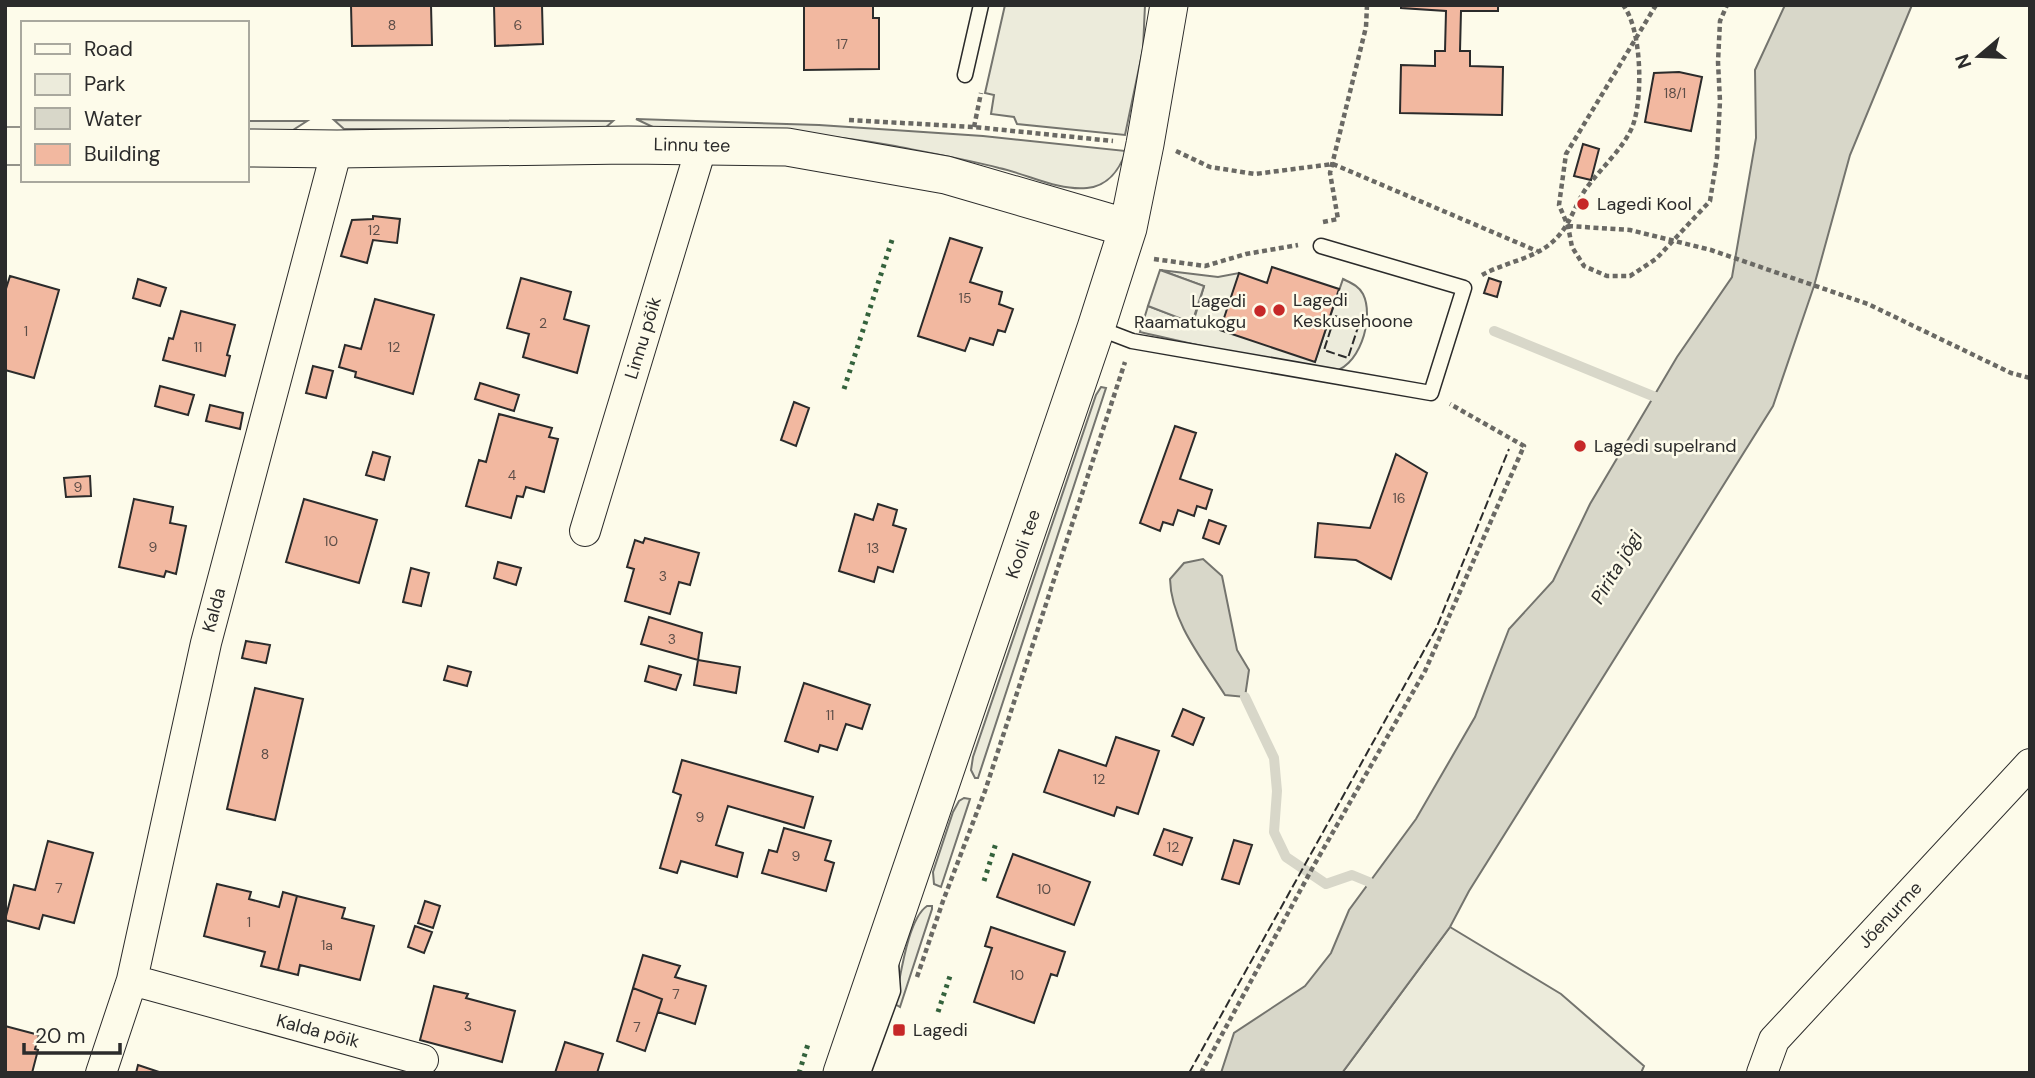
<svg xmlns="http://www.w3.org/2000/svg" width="2035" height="1078" font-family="'DM Sans',sans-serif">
	<rect width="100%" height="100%" fill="#fdfbea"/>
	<path fill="#ecebdb" stroke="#74746e" stroke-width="2" d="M 1005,5 L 1145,5 L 1143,49 L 1125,135 L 1017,124 L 1014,117 L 991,114 L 994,95 L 985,93 Z
		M 636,119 L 819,125 L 983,136 L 1126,151 C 1120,169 1108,186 1087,188 C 1058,191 1027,174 999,168 C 965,159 930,153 895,146 C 816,131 737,131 657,129 Z
		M 334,120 L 613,121 L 604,129 L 344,129 Z
		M 247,121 L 307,121 L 293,130 L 247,131 Z
		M 1160,270 L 1218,277 L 1239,273 L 1315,361 L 1343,279 C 1351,283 1359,286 1363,294 C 1375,318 1359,371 1329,372 C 1315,372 1300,367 1287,364 C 1237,355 1189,343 1140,332 L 1148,306 L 1193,323 L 1204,286 Z
		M 1101,387 L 1106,388 L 978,778 L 975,778 L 971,770 L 973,757 L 1096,395 Z
		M 964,798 L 970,799 L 941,887 L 934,884 L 933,872 L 953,812 L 959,801 Z
		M 927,906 L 932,906 L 932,909 L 900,1007 L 895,1004 L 896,997 C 901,974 908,919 927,906 Z
		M 1450,927 L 1561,994 L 1644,1066 L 1641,1073 L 1342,1073 Z"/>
	<path fill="#eceadb" stroke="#74746e" stroke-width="2" d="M 1160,270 L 1204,286 L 1192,323 L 1148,306 Z"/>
	<path fill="#d8d7c9" stroke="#74746e" stroke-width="2" d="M 1785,5 L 1912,5 L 1850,155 L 1814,286 L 1773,406 L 1469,891 L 1450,927 L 1342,1073 L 1221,1073 L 1234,1033 L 1305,986 L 1331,953 L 1349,910 L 1416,819 L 1475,717 L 1509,629 L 1553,581 L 1590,504 L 1677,357 L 1732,277 L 1756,138 L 1755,70 Z
		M 1203,559 L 1222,576 L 1237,650 L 1249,670 L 1245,697 L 1225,695 C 1203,660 1171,622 1170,579 L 1184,563 Z"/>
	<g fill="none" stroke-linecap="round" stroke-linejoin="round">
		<path stroke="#d8d7c9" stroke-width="10" d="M 1494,331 L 1665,401
			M 1245,697 L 1274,758 L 1277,791 L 1274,832 L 1286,857 L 1326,884 L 1352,875 L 1369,882 L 1377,891"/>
	</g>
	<path fill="#f2b8a0" stroke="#2b2b2b" stroke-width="2" d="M 351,5 L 431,5 L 432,45 L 352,46 Z
		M 494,5 L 542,5 L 543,44 L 495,46 Z
		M 804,5 L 873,5 L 873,18 L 879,18 L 879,69 L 804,70 Z
		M 1401,5 L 1498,5 L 1498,11 L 1461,11 L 1460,51 L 1470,51 L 1470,66 L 1503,67 L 1502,115 L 1400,113 L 1401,65 L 1435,66 L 1435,51 L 1445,51 L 1446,11 L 1401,8 Z
		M 1679,72 L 1702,77 L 1691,131 L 1645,122 L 1654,73 Z
		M 1583,144 L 1599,149 L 1591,180 L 1574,176 Z
		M 373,216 L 400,219 L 397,243 L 373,240 L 367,263 L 341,256 L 352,220 L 373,219 Z
		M 950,238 L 982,248 L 970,282 L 1002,292 L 999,304 L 1013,309 L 1005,332 L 998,330 L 993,345 L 970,338 L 965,351 L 918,336 Z
		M 1272,267 L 1339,289 L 1315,362 L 1220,330 L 1239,273 L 1267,283 Z
		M 10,276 L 59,290 L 34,378 L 5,370 L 5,292 Z
		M 521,278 L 571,292 L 564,319 L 589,326 L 577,373 L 523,357 L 529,334 L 507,328 Z
		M 1489,278 L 1501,282 L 1497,297 L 1484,293 Z
		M 138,279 L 166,288 L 160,306 L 133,298 Z
		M 375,299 L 434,315 L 413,394 L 355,377 L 356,372 L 339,367 L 345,345 L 361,349 Z
		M 181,311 L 235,325 L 227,355 L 230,356 L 225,376 L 163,360 L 169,338 L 173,339 Z
		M 313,366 L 333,371 L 326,398 L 306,393 Z
		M 480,383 L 519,395 L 514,411 L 475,399 Z
		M 160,386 L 194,395 L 188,415 L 155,406 Z
		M 794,402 L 809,408 L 796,446 L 781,440 Z
		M 210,405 L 243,413 L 240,429 L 206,421 Z
		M 499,414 L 552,428 L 549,437 L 558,439 L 544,492 L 526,487 L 523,497 L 517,496 L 511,518 L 466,506 L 479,460 L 486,462 Z
		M 1175,426 L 1196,433 L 1180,479 L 1212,490 L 1206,509 L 1197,506 L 1194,516 L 1178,510 L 1173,525 L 1163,522 L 1160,531 L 1140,523 Z
		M 373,452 L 390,457 L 384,480 L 366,475 Z
		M 1396,454 L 1427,473 L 1391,579 L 1356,560 L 1315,557 L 1318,523 L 1370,528 Z
		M 90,476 L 91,496 L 66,497 L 64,478 Z
		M 134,499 L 173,507 L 170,523 L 186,526 L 176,574 L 166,571 L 164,577 L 119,567 Z
		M 304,499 L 377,520 L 359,583 L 286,562 Z
		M 878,504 L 897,510 L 893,525 L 906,529 L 893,572 L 878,567 L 874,582 L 839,571 L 855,514 L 873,520 Z
		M 1209,520 L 1226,526 L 1219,544 L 1203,538 Z
		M 645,538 L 699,553 L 690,585 L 679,582 L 670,614 L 625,601 L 634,569 L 627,567 L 635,540 L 643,543 Z
		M 498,562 L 521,568 L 516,585 L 494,578 Z
		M 411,568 L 429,573 L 421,606 L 403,602 Z
		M 649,617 L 702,633 L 698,660 L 641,644 Z
		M 246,641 L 270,645 L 266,663 L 242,658 Z
		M 698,660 L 740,667 L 736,693 L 694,685 Z
		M 448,666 L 471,672 L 467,686 L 444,680 Z
		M 649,666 L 681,675 L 676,690 L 645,681 Z
		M 804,683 L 870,705 L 862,729 L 846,724 L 837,750 L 820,745 L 818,752 L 785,741 Z
		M 255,688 L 303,699 L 275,820 L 227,809 Z
		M 1183,709 L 1204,718 L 1193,745 L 1172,736 Z
		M 1116,737 L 1159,751 L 1138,814 L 1117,807 L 1114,816 L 1044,792 L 1059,750 L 1106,766 Z
		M 682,760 L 813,797 L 804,828 L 728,806 L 716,845 L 743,853 L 737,877 L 681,861 L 677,873 L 660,868 L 681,795 L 673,792 Z
		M 784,828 L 831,841 L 825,860 L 834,863 L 826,891 L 762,873 L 769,850 L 777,852 Z
		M 1164,829 L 1192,838 L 1182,865 L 1154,855 Z
		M 1234,840 L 1252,845 L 1239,884 L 1222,879 Z
		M 48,841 L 93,853 L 74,923 L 43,915 L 39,929 L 5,920 L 14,885 L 35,890 Z
		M 1013,854 L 1090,882 L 1074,925 L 997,897 Z
		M 217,884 L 251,892 L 249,899 L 279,907 L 283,892 L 297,896 L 278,970 L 261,966 L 265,952 L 204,936 Z
		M 297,896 L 345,908 L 342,918 L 374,926 L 360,980 L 300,965 L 298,975 L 278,970 Z
		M 425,901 L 440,906 L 433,928 L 418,923 Z
		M 415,926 L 432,932 L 424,953 L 408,947 Z
		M 991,927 L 1065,952 L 1057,976 L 1051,974 L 1034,1023 L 974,1002 L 992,948 L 985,946 Z
		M 643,955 L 680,966 L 675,977 L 706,986 L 695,1024 L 658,1012 L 662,999 L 633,988 Z
		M 434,986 L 468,994 L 466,998 L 515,1011 L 502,1062 L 420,1040 Z
		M 633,988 L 662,999 L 645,1051 L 617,1041 Z
		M 5,1026 L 39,1035 L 35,1049 L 38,1050 L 32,1073 L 5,1073 Z
		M 565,1042 L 603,1054 L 597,1073 L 555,1073 Z
		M 138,1065 L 162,1073 L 136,1073 Z"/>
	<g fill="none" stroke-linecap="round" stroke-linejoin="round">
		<defs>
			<path id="service" d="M 965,75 L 981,5
				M 1098,328 L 1132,341 L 1431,393 L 1464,288 L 1321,246
				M 863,1073 L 893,991 L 891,964"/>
			<path id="minor" d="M 585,531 L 702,145
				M 132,980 L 423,1060
				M 101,1073 L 132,980 L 206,643 L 337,149
				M 1762,1073 L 1774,1040 L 2030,764"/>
			<path id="tertiary" d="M 5,146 L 23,146
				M 247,148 L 337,149 L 628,145 L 787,147 L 946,175 L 1128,228
				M 842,1073 L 1096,328 L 1128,228 L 1145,144 L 1169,5"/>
		</defs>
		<use href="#service" stroke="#2b2b2b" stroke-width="17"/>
		<use href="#minor" stroke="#2b2b2b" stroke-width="32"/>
		<use href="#tertiary" stroke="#2b2b2b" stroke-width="39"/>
		<path stroke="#6a6964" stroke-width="4.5" stroke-dasharray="5 3.5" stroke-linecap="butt" d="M 1656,5 L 1566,154 L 1559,205 L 1568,226 L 1572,247 L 1584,266 L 1607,276 L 1630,276 L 1656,259 L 1710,201 L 1717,157 L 1720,101 L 1718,62 L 1720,21 L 1727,5
			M 849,120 L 974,127 L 1113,141
			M 974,127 L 981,93
			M 1176,151 L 1210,167 L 1255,174 L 1333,164 L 1537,251
			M 1323,222 L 1338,219 L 1330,173 L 1366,27 L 1367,5
			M 1568,226 L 1630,230 L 1711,250 L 1868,304 L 2011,373 L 2030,378
			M 1154,259 L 1205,266 L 1246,254 L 1298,245
			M 1482,275 C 1503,263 1532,259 1550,244 C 1569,229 1573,209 1585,190 C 1599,170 1625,147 1633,125 C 1643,97 1642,29 1623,5
			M 917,977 L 943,901 L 985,791 L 1125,362
			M 1201,1073 L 1313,867 L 1425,671 L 1524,446 L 1450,404"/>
		<use href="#service" stroke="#fdfbea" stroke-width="14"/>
		<use href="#minor" stroke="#fdfbea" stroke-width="30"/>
		<use href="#tertiary" stroke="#fdfbea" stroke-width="37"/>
		<path stroke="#34623c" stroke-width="5" stroke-dasharray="3.5 5" stroke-linecap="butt" d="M 844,389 L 892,240
			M 984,881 L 996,843
			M 938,1012 L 950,976
			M 799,1073 L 808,1044"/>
		<path stroke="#2b2b2b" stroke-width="2" stroke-dasharray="9 3.5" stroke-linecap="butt" d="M 1335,316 L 1359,324 L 1348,358 L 1324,350 Z
			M 1189,1073 L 1436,629 L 1509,449"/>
	</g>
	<g fill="#c62828" stroke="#fdfbea" stroke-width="2.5">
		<circle cx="1583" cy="204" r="7"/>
		<circle cx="1279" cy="310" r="7"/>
		<circle cx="1260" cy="311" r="7"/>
		<circle cx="1580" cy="446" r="7"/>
		<rect x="892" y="1023" width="14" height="14" rx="3.5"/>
	</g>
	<g text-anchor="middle" stroke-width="5" stroke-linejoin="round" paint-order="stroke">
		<g font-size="14" fill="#5d4e48">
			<text x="392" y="30">8</text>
			<text x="518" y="30">6</text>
			<text x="842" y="49">17</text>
			<text x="1675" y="98">18/1</text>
			<text x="374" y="235">12</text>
			<text x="965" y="303">15</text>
			<text x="543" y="328">2</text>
			<text x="26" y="336">1</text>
			<text x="198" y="352">11</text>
			<text x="394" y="352">12</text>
			<text x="512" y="480">4</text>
			<text x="78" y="492">9</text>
			<text x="1399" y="503">16</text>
			<text x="331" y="546">10</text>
			<text x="153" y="552">9</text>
			<text x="873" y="553">13</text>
			<text x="663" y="581">3</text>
			<text x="672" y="644">3</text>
			<text x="830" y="720">11</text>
			<text x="265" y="759">8</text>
			<text x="1099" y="784">12</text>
			<text x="700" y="822">9</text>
			<text x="1173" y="852">12</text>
			<text x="796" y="861">9</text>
			<text x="59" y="893">7</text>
			<text x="1044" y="894">10</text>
			<text x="249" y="927">1</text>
			<text x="327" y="950">1a</text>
			<text x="1017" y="980">10</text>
			<text x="676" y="999">7</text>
			<text x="468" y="1031">3</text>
			<text x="637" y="1032">7</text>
		</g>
		<g font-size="18" fill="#2b2b2b" stroke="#fdfbea">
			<text transform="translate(692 145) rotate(1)" y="6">Linnu tee</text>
			<text transform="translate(643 338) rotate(-73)" y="6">Linnu põik</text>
			<text transform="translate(1023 544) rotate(-71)" y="6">Kooli tee</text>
			<text transform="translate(214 610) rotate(-75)" y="6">Kalda</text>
			<text transform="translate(1890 915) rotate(-47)" y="6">Jõenurme</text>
			<text transform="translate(318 1031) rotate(15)" y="6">Kalda põik</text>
		</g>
		<g font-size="18" fill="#2b2b2b" stroke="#fdfbea" text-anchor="start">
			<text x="1597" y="210">Lagedi Kool</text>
			<text x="1293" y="306">Lagedi<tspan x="1293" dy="21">Keskusehoone</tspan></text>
			<text x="1246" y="307" text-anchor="end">Lagedi<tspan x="1246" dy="21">Raamatukogu</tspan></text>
			<text x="1594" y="452">Lagedi supelrand</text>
			<text x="913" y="1036">Lagedi</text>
		</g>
		<g font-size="19" font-style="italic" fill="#2b2b2b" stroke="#fdfbea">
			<text transform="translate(1616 567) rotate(-59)" y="7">Pirita jõgi</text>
		</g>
	</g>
	<rect width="2035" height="1078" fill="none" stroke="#2b2b2b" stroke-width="14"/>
	<rect x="21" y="21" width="228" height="161" fill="#fdfbea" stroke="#a9a89e" stroke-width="2"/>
	<rect x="35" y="44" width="35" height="10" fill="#fdfbea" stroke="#a9a89e" stroke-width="2"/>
	<text x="84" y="56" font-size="21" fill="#2b2b2b">Road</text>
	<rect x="35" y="74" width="35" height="21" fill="#ecebdb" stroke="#a9a89e" stroke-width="2"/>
	<text x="84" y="91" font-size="21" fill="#2b2b2b">Park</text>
	<rect x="35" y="108" width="35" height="21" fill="#d8d7c9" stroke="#a9a89e" stroke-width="2"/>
	<text x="84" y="126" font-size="21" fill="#2b2b2b">Water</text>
	<rect x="35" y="144" width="35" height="21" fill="#f2b8a0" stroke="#a9a89e" stroke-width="2"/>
	<text x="84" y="161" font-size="21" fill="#2b2b2b">Building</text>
	<g transform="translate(1979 56) rotate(251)" stroke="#fdfbea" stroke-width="5" paint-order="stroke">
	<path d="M0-5L12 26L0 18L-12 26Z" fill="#2b2b2b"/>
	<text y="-10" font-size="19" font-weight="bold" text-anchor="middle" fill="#2b2b2b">N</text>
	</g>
	<path d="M24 1043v10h96v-10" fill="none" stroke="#2b2b2b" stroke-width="3.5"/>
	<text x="35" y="1043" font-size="21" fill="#2b2b2b" stroke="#fdfbea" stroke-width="5" paint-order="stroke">20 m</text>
</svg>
